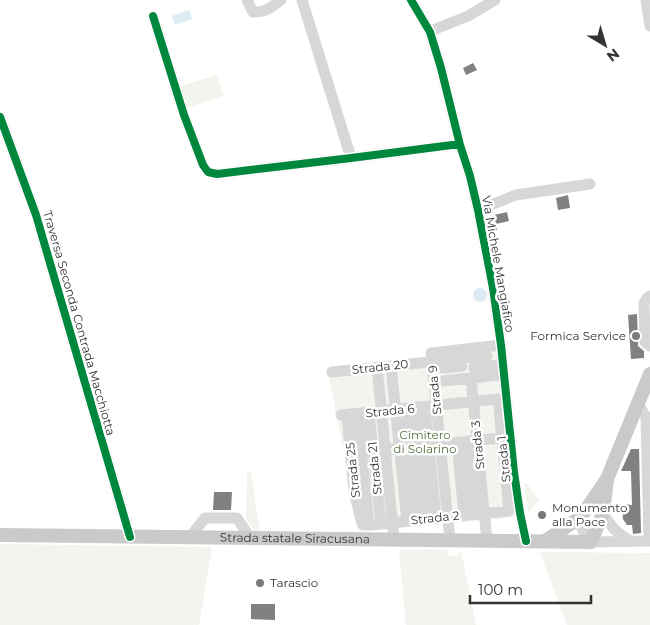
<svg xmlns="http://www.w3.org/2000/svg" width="650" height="625" font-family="Montserrat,sans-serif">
	<rect width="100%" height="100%" fill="#fff"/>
	<path fill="#f1f5ed" d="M 217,75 L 223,96 L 185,108 L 178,87 Z
		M 499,349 L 515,517 L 360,532 L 327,368 Z
		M 247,470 L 251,472 L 260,534 L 257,534 L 246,519 Z
		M 527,483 L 539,501 L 532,508 L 529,515 L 524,485 Z
		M 0,544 L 211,547 L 211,553 L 199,625 L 0,625 Z
		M 446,549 L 450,556 L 457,556 L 461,551 L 476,625 L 406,625 L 399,550 Z
		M 540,552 L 650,553 L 650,625 L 567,625 Z"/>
	<path fill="#ddebf3" d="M 189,10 L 192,19 L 175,25 L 172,16 Z
		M473 295a7 7 0 1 1 14 0a7 7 0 1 1-14 0Z"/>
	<path fill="#818181" d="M 473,63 L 477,70 L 466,75 L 463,68 Z
		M 568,195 L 570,208 L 558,210 L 556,198 Z
		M 507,212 L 509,221 L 496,224 L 494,215 Z
		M 637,314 L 638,343 L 638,346 L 644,351 L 644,358 L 631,359 L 628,315 Z
		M 631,449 L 639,449 L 641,533 L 633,534 L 632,525 L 627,525 L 623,519 L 622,504 L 632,505 L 631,471 L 621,471 Z
		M 214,492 L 232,492 L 231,510 L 213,510 Z
		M 251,604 L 275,604 L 275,620 L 251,619 Z"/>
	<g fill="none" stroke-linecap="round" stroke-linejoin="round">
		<path stroke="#d7d7d7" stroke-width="11" d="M 247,0 L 253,12 C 266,13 271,7 281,0
			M 302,0 L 351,158
			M 411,0 L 430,32 L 441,68 L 460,145 L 470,176 L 478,210 L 493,288 L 501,345 L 514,472 L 520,513 L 526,541
			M 646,0 L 650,26
			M 153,16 L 184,115 L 203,165 L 208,172 L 217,174 L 351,158 L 452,145 L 460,145
			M 430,32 L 438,28 L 468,16 L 495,0
			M 0,117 L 36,215 L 130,537
			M 478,210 L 516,195 L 590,184
			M 650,296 L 647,298 L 644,303 L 645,342 L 650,346
			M 391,366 L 407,521
			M 377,367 L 394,539
			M 443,368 L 462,366
			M 332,372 L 487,356
			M 471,378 L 487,541
			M 434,382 L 499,375 L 498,365 L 474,368
			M 638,404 L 646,417 L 649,541
			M 425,407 L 436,518
			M 415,408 L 426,519
			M 405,409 L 416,520
			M 369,413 L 381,524
			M 358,414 L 369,525
			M 341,415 L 498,399
			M 347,415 L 354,492 L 362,524 L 369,525 L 509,511 L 499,408
			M 468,441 L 475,514
			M 457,442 L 464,515
			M 351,453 L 501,438
			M 603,513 C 611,527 616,532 630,541
			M 581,517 L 581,527 L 590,542 L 650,541
			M 190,537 L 205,518 L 237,518 L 250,538
			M 450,540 L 431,353 L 501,345"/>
		<g stroke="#cacaca" stroke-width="14">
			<path id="s1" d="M 0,535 L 590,542 L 594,534 L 603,513 L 607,479"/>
			<path d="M 545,541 L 581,517 L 607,479 L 650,374"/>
		</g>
		<defs>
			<path id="cycleway" d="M 411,0 L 430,32 L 441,68 L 460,145 L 470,176 L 478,210 L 493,288 L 501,345 L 514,472 L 520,513 L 526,541
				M 153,16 L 184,115 L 203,165 L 208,172 L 217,174 L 351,158 L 452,145 L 460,145
				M 0,117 L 36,215 L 130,537"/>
		</defs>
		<use href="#cycleway" stroke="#fff" stroke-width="11"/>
		<use href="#cycleway" stroke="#00873e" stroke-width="8"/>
	</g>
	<g fill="#7a7a7a" stroke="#fff" stroke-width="2">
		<circle cx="636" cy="336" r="5"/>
		<circle cx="542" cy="515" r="5"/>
		<circle cx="260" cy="583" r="5"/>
	</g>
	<g text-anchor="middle" stroke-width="5" stroke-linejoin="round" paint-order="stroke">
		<g font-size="12" fill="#333" stroke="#fff">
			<text transform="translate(498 264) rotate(80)" y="4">Via Michele Mangiafico</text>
			<text transform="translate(79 323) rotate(74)" y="4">Traversa Seconda Contrada Macchiotta</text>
			<text transform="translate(380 367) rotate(-6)" y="4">Strada 20</text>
			<text transform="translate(435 390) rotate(-96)" y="4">Strada 9</text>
			<text transform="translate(390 411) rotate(-6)" y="4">Strada 6</text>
			<text transform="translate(478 445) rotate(-96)" y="4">Strada 3</text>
			<text transform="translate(504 459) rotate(-96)" y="4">Strada 1</text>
			<text transform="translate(375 468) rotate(-96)" y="4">Strada 21</text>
			<text transform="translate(353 470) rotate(-96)" y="4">Strada 25</text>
			<text transform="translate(435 518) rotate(-6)" y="4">Strada 2</text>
			<text dy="4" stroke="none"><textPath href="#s1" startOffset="295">Strada statale Siracusana</textPath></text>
		</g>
		<g font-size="12" fill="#333" stroke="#fff" text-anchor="start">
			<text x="626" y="340" text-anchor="end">Formica Service</text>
			<text x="552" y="512">Monumento<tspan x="552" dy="14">alla Pace</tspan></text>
			<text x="270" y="587">Tarascio</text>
		</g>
		<g font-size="12" fill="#56703f" stroke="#fff">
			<text x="425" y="439">Cimitero<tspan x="425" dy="14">di Solarino</tspan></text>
		</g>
	</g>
	<g transform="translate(605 45) rotate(142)" stroke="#ffffff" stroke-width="4" paint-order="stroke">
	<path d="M0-4L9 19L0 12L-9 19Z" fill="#333333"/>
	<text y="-8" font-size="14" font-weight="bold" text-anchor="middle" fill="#333333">N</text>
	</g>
	<path d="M470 595v8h121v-8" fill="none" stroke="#333333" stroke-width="2.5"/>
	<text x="478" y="595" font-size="15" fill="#333333" stroke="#ffffff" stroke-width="4" paint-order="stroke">100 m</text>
</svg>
